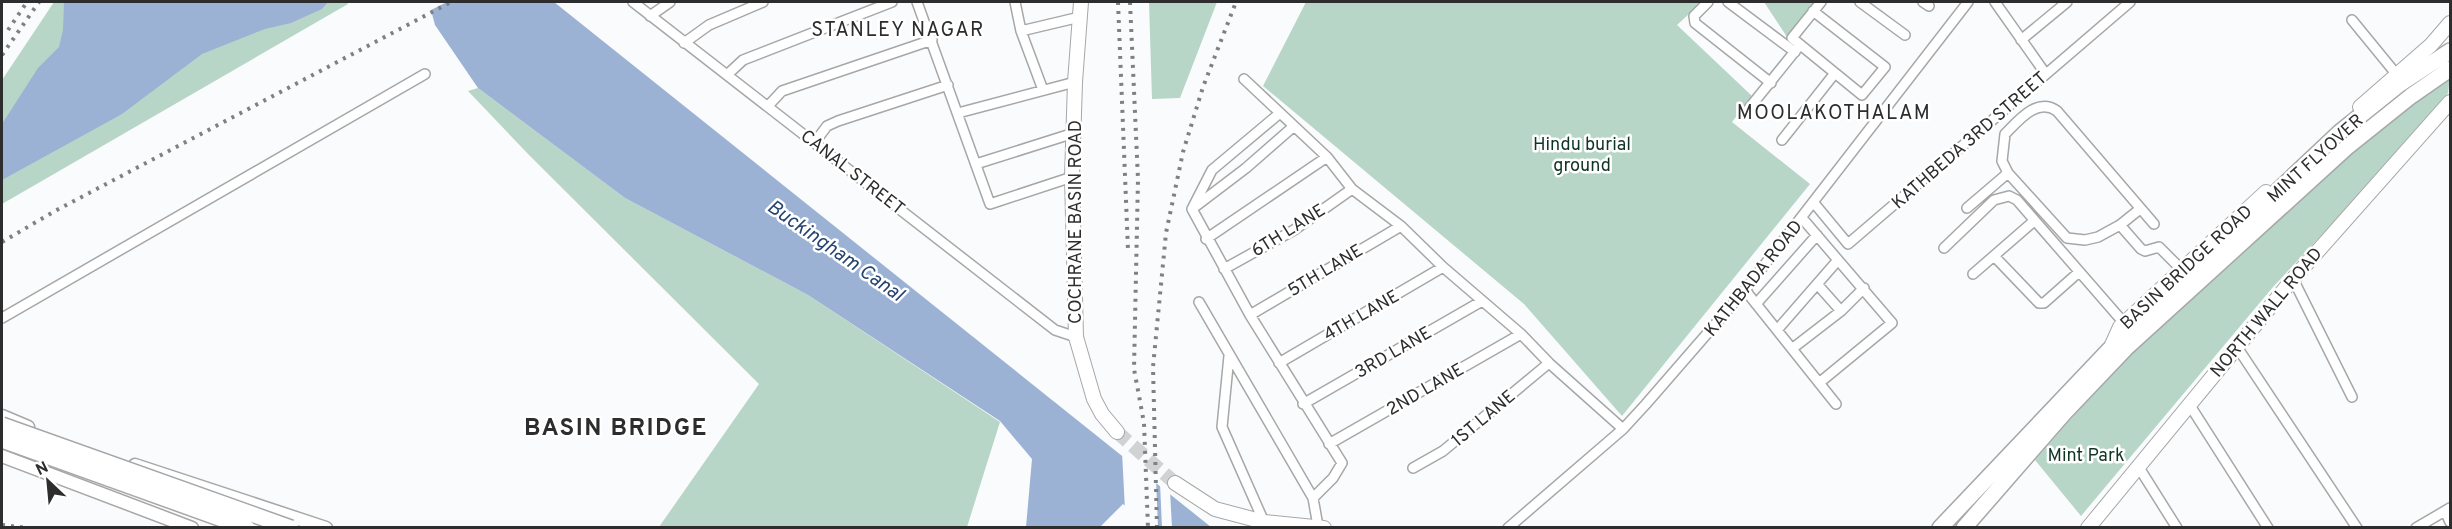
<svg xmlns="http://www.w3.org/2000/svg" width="2452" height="529" font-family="Overpass,sans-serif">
	<rect width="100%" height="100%" fill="#fafbfc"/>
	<path fill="#b7d6c7" d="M 54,2 L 347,2 L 348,4 L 2,204 L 2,80 Z
		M 1149,2 L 1217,2 L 1180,98 L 1152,99 Z
		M 1306,2 L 1702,2 L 1677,25 L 1752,96 L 1732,122 L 1810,184 L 1622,416 L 1524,304 L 1263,86 Z
		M 1764,2 L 1815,2 L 1787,37 Z
		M 2450,77 L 2448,93 L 2343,212 L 2273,287 L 2081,516 L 2035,460 L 2090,397 L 2161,324 L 2362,142 Z
		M 478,88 L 625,198 L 808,295 L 1000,422 L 967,527 L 659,527 L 759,384 L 529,155 L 468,91 Z"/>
	<path fill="#9bb2d4" d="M 64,2 L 328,2 L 322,9 L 291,23 L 265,29 L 202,54 L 122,114 L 2,180 L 2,124 L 38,68 L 59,47 L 63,30 Z
		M 447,2 L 554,2 L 1211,527 L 1151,527 L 1123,504 L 1100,527 L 1026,527 L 1032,459 L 1000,421 L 808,295 L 625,198 L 478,88 L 435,25 L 431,10 Z"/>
	<path fill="#fafbfc" d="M 1122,452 L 1156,479 L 1158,527 L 1147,528 L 1144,523 L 1141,523 L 1125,510 Z
		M 1160,483 L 1170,491 L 1172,527 L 1162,527 Z"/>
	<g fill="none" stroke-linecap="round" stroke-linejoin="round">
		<path stroke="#d1d2d3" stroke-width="14" stroke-dasharray="14 7" stroke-linecap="butt" d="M 1117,432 L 1175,483"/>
		<defs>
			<path id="minor" d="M 633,2 L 1055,330 L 1076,337
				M 917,2 L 990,204 L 1072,177
				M 1015,2 L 1021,31 L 1043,90
				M 1708,2 L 1694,16 L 1695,23 L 1771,83
				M 1728,2 L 1795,52
				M 1860,2 L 1905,35
				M 1923,2 L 1929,6
				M 1995,2 L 2045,73
				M 1813,11 L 1885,67 L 1862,95 L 1792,38 L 1821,2
				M 650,16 L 670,2
				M 2352,20 L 2397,75
				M 1021,31 L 1080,17
				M 2021,40 L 2067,2
				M 684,43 L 709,25 L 763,2
				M 728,74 L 743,60 L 892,2
				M 1244,79 L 1327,157 L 1352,189 L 1401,226 L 1443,267 L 1521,334 L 1549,363 L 1623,429
				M 768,106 L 782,91 L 932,40
				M 1746,112 L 1800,45
				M 958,113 L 1075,82
				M 1280,113 L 1212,170 L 1192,209 L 1250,315 L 1342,463 L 1333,478 L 1313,498
				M 1782,140 L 1835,73
				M 815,142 L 827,126 L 838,121 L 948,85
				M 976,164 L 1074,133
				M 2008,173 L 2002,161 L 2005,134 C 2019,120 2037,97 2057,111 L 2154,224
				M 1814,203 L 1848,244 L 2130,2
				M 1196,206 L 1246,168 L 1294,126
				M 1967,208 L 2008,173 L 2067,238 L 2085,240 L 2098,237 L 2120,225 L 2141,249 L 2145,251 L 2159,247 L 2181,269
				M 1802,218 L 1892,323 L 1819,383
				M 2120,225 L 2140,209
				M 1206,239 L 1327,157
				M 1944,248 L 1994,200 L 2009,196 L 2017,200 L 2124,323
				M 1994,256 L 2039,303 L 2044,303 L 2079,272
				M 1224,269 L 1294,230 L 1352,189
				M 1973,274 L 2034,221
				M 2293,279 L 2352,397
				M 1817,284 L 1841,311
				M 1745,290 L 1836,404
				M 1199,302 L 1313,498 L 1318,526
				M 1756,304 L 1817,235
				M 1250,315 L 1401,226
				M 2,318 L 425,74
				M 1777,330 L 1838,260
				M 2237,347 L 2357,528
				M 1793,348 L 1841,311 L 1864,288
				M 1229,356 L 1222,427 L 1264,522
				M 1279,363 L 1443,267
				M 1303,404 L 1482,301
				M 2189,404 L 2268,528
				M 1329,444 L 1521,334
				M 2138,466 L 2177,528
				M 1413,468 L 1443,451 L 1549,363
				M 2445,511 L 2450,522
				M 1508,528 L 1623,429 L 1646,404 L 1745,290 L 1968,2
				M 2416,528 L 2450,508"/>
			<path id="tertiary" d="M 2,416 L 28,427
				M 2,456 L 192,528
				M 135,465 L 326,528"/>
			<path id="secondary" d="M 1081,2 L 1075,82 L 1072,177 L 1076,337 L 1094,399 L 1102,414 L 1117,432
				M 2360,107 L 2431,45 L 2450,23
				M 2111,347 L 2120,327 L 2266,192
				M 1175,483 L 1215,509 L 1264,522 L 1324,528
				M 2088,528 L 2293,279 L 2450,102"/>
			<path id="primary" d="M 1940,528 L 2110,349 L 2340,132 L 2400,84 L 2450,51
				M 1964,528 L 2065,412 L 2126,348 L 2346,148 L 2411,96 L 2450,69"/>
		</defs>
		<use href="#minor" stroke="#a6a7a8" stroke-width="12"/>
		<use href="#tertiary" stroke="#a6a7a8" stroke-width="15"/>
		<use href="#secondary" stroke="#a6a7a8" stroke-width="16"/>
		<use href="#primary" stroke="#a6a7a8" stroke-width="18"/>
		<use href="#minor" stroke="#fff" stroke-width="9"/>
		<use href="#tertiary" stroke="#fff" stroke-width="12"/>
		<use href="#secondary" stroke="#fff" stroke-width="14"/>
		<use href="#primary" stroke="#fff" stroke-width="15"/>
		<path stroke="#7f8081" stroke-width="4" stroke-dasharray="3 6" stroke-linecap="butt" d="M 1118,2 L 1128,250
			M 1130,2 L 1138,179 L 1134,369 L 1144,423 L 1148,528
			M 8,30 L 27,2
			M 2,55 L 39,2
			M 2,242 L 55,211 L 451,2
			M 2,525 L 28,528
			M 1157,528 L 1153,367 L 1166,233 L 1183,152 L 1203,87 L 1236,2"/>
		<defs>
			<path id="primary-bridge" d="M 2,425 L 291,528
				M 2,440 L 247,528"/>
		</defs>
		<use href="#primary-bridge" stroke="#a6a7a8" stroke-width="18" stroke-linecap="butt"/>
		<use href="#primary-bridge" stroke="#fff" stroke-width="15"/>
	</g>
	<g text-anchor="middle" stroke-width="5" stroke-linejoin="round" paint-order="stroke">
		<g font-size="18" fill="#2d2d2e" stroke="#fff">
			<text transform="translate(1969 140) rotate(-41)" y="6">KATHBEDA 3RD STREET</text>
			<text transform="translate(2315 158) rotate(-42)" y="6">MINT FLYOVER</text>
			<text transform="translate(853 172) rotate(38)" y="6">CANAL STREET</text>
			<text transform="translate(1075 222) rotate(-90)" y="6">COCHRANE BASIN ROAD</text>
			<text transform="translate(1288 230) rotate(-32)" y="6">6TH LANE</text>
			<text transform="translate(2186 267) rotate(-43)" y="6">BASIN BRIDGE ROAD</text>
			<text transform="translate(1325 270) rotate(-31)" y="6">5TH LANE</text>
			<text transform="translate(1753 278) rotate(-51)" y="6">KATHBADA ROAD</text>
			<text transform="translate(2266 312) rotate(-50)" y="6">NORTH WALL ROAD</text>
			<text transform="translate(1361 315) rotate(-30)" y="6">4TH LANE</text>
			<text transform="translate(1393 352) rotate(-30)" y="6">3RD LANE</text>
			<text transform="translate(1425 389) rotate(-30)" y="6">2ND LANE</text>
			<text transform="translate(1483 418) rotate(-40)" y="6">1ST LANE</text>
		</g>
		<g font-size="18" fill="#0f3526" stroke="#fff">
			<text x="1582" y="150">Hindu burial<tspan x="1582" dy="21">ground</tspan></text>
			<text x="2086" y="461">Mint Park</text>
		</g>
		<g font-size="20" letter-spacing="1.5" fill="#2d2d2e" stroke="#fff">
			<text x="898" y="36">STANLEY NAGAR</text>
			<text x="1834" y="119">MOOLAKOTHALAM</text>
		</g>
		<g font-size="20" font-style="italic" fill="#254471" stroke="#fff">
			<text transform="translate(836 250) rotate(35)" y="7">Buckingham Canal</text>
		</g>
		<g font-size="24" font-weight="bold" letter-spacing="1.5" fill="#2d2d2e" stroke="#fff">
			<text x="616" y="435">BASIN BRIDGE</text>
		</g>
	</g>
	<rect width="2452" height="529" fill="none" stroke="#2d2d2e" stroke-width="6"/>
	<g transform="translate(48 481) rotate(334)" stroke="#ffffff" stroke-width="4.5" paint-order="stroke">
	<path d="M0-4.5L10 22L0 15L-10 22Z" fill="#2d2d2e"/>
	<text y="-9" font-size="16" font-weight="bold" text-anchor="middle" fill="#2d2d2e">N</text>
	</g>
</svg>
